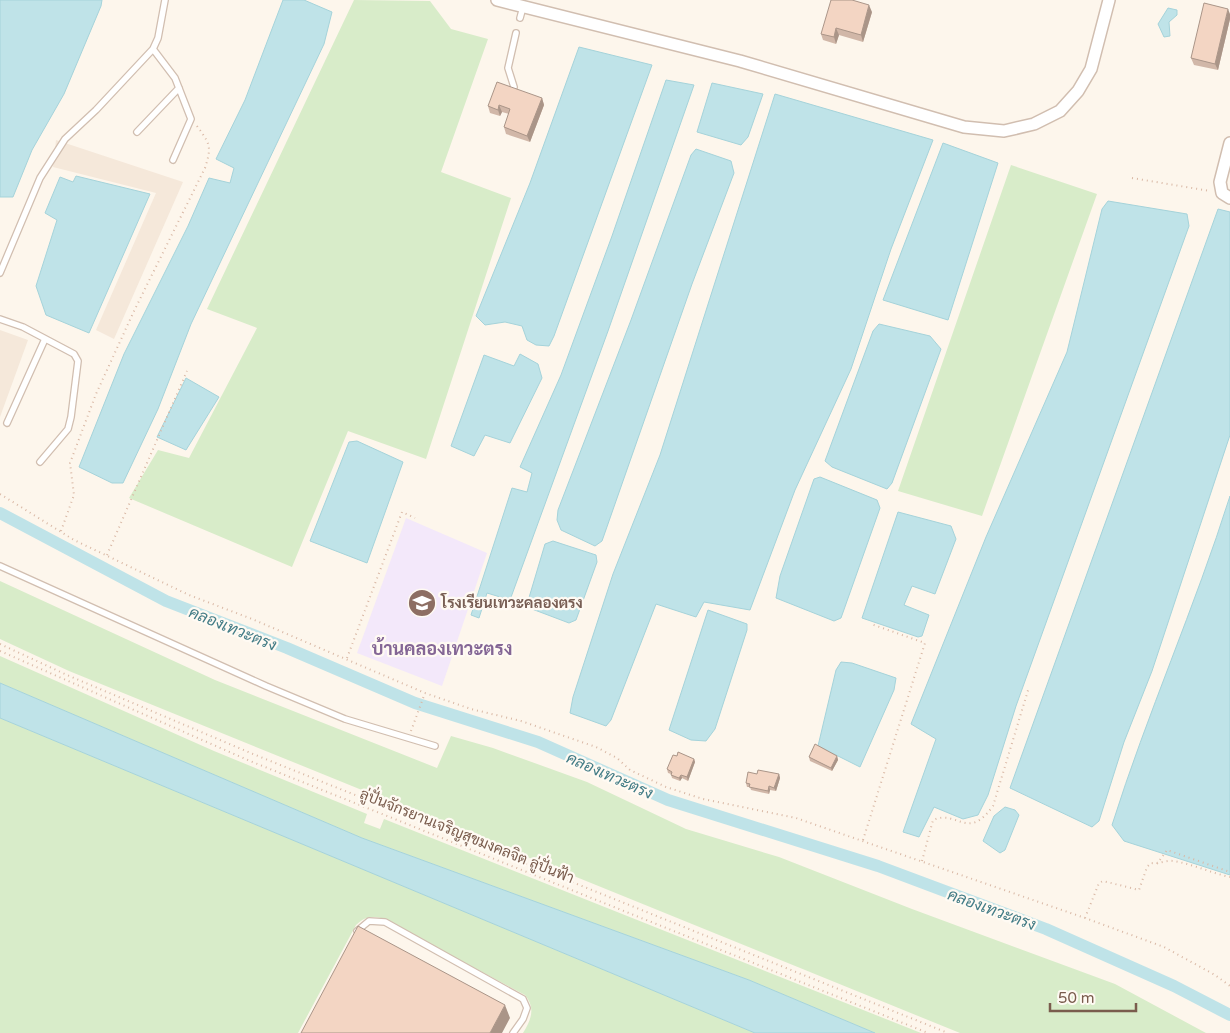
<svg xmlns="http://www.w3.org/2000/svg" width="1230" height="1033" font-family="'Varela Round',Sarabun,sans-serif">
	<rect width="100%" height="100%" fill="#fdf6ec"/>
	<path fill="#f5e8da" d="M 56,140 L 183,182 L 114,339 L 96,330 L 156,193 L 53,167 Z
		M 0,330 L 28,340 L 0,417 Z"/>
	<path fill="#f3e8fa" d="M 406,518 L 487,553 L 442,686 L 357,653 Z"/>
	<path fill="#d8ecc9" d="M 354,0 L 430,1 L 451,29 L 488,39 L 441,172 L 511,198 L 426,459 L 348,431 L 292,567 L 129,498 L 158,450 L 189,458 L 257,328 L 207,309 Z
		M 1011,165 L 1097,194 L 982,516 L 898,491 Z
		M 0,581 L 215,680 L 437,768 L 451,736 L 493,748 L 587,782 L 686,829 L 779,857 L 912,909 L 1115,984 L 1206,1033 L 960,1033 L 69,671 L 0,639 Z
		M 0,656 L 214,751 L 367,814 L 364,823 L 380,829 L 384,819 L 921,1033 L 875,1033 L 749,980 L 362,838 L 0,683 Z
		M 0,718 L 755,1033 L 523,1033 C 531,1020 536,1008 525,995 L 381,918 C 370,916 365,917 356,925 L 298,1033 L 0,1033 Z"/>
	<path fill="#bfe3e8" stroke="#a5d3da" d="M 0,0 L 102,0 L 101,6 L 64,94 L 32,150 L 13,197 L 0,197 Z
		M 283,0 L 304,0 L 332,12 L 324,44 L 191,324 L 158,409 L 123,483 L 112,483 L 79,467 L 124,354 L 188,226 L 209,178 L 230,183 L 234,168 L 216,159 L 245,100 Z
		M 1168,8 L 1177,10 L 1177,15 L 1169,22 L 1170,36 L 1164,37 L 1158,24 Z
		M 579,47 L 652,65 L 554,336 L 549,346 L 536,345 L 527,340 L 522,326 L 505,322 L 485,325 L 476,316 L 530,183 Z
		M 666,80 L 694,85 L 608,331 L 510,600 L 487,593 L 479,618 L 471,615 L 512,488 L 527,492 L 532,473 L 520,467 L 561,375 L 612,236 Z
		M 712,83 L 763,94 L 748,137 L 741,145 L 697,132 Z
		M 775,94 L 933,140 L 891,249 L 851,369 L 795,490 L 750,610 L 704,602 L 696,617 L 656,604 L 611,720 L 606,726 L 570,713 L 573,697 L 613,574 L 660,455 Z
		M 943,143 L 998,163 L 948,320 L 883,300 Z
		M 696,149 L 731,161 L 734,173 L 692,284 L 602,541 L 595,546 L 561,530 L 557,520 L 558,510 L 631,320 L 691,155 Z
		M 76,176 L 150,194 L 89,333 L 46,315 L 36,286 L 57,220 L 45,213 L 60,177 L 73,182 Z
		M 1108,201 L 1187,214 L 1189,226 L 1016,706 L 988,795 L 978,815 L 963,819 L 934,807 L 919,837 L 903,832 L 936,739 L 911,724 L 986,537 L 1067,352 L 1102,209 Z
		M 1218,209 L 1230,212 L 1230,435 L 1152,671 L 1124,742 L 1099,821 L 1092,827 L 1010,788 Z
		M 879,324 L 930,336 L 941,349 L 892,483 L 887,489 L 832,467 L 825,461 L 873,331 Z
		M 520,354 L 538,364 L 542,378 L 510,443 L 485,435 L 474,456 L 451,446 L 484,355 L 514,366 Z
		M 186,378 L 219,397 L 186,450 L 157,437 Z
		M 357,441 L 403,462 L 367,563 L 310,541 L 349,442 Z
		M 820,477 L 877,500 L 880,508 L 841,618 L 834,621 L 776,598 L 780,576 L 814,479 Z
		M 1230,496 L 1230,875 L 1124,841 L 1112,825 C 1147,714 1195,607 1230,496 Z
		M 898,512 L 951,526 L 956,539 L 935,594 L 912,586 L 904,605 L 929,615 L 922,636 L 918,637 L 862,618 Z
		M 553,541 L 596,555 L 597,562 L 576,620 L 569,623 L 532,609 L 528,601 L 545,544 Z
		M 708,610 L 747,624 L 747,630 L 715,729 L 706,741 L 691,740 L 669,730 Z
		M 841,662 L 852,663 L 896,678 L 894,690 L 860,767 L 818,746 L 836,670 Z
		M 0,683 L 362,838 L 749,980 L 875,1033 L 755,1033 L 0,718 Z
		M 1005,807 L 1015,810 L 1019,815 L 1005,850 L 1000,853 L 983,841 L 994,816 Z"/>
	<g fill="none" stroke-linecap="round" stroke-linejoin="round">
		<path stroke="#bfe3e8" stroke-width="12" d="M 0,513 L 166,601 L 287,648 L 415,703 L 538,742 L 668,800 L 878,866 L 1046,929 L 1174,986 L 1230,1015"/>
		<defs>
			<path id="service" d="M 520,18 L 523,7
				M 153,49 L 175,78 L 191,119 L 173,160
				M 514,87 L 508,68 L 516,33
				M 137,132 L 179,88
				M 0,273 L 40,178 L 65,139 L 96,110 L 153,49 L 158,38 L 165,0
				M 0,319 L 23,327 L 74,354 L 78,361 L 71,417 L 68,429 L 40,462
				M 7,423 L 45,339
				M 0,566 L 266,686 L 345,719 L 435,746
				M 357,931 L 369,921 L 385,922 L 523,999 L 527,1008 L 523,1019 L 513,1033"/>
			<path id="minor" d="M 497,0 L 740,61 L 964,127 L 1004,131 L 1034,124 L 1060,111 L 1078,91 L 1091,69 L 1109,0
				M 1230,143 L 1220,182 L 1222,193 L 1230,198"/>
		</defs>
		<use href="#service" stroke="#d1beb0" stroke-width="8"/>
		<use href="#minor" stroke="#d1beb0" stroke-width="14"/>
		<path stroke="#d9b8a5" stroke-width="2" stroke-dasharray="1 4" stroke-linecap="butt" d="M 1132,178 L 1210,191
			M 0,494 L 74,540 L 189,595 L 252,619 L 425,693 L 471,709 L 521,721 L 596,747 L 617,758 L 630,770 L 666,787 L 703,799 L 796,818 L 1085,918 L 1164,947 L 1215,975 L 1230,986
			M 61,531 L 74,495 L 70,463 L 96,394 L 134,311 L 205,168 C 212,146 210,144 197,126
			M 107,555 L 187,371
			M 0,644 L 67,675 L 253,754 L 948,1033
			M 0,651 L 250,761 L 928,1033
			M 347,658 L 402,512 L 415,518
			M 411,731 L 425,693
			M 863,840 L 925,643 L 871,624
			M 922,861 L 933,820 C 958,809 967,842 993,806 L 1029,687
			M 1157,864 L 1167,850 L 1230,872
			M 1085,918 L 1099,883 L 1103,881 L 1139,890 L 1147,867 L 1151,863 C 1159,864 1166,860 1173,861 C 1193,864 1211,873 1230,877"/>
		<use href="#service" stroke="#fff" stroke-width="5.5"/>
		<use href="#minor" stroke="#fff" stroke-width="11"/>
	</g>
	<path fill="#d1b7a8" d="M 872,12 L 863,42 L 839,35 L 836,44 L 823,40 L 821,34 Z
		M 1230,14 L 1230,19 L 1218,70 L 1194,65 L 1191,58 Z
		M 542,98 L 544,105 L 530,142 L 506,134 L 504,127 L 509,114 L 502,112 L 500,116 L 490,113 L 488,106 Z
		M 837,756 L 838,760 L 832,771 L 810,761 L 809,757 Z
		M 694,759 L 695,762 L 688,781 L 682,778 L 680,781 L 672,778 L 671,774 L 668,773 L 667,769 Z
		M 779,774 L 780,778 L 776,791 L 770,790 L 769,794 L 751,790 L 750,787 L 747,787 L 746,783 Z"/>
	<path fill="#aa9588" d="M 869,5 L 872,12 L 863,42 L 861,35 Z
		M 1228,9 L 1230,14 L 1230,19 L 1218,70 L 1215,64 Z
		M 836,28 L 839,35 L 836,44 L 834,37 Z
		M 542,98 L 544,105 L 530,142 L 527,136 Z
		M 499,105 L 502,112 L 500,116 L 498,110 Z
		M 837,756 L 838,760 L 832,771 L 831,768 Z
		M 694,759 L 695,762 L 688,781 L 687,777 Z
		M 779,774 L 780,778 L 776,791 L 774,788 Z
		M 681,775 L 682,778 L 680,781 L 679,778 Z
		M 769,786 L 770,790 L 769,794 L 768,791 Z
		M 505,1005 L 510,1018 L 502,1033 L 490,1033 Z"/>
	<path fill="#f3d5c3" stroke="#aa9588" d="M 831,0 L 852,0 L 869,5 L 861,35 L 836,28 L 834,37 L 821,34 Z
		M 1204,3 L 1228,9 L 1215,64 L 1191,58 Z
		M 497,82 L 542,98 L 527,136 L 504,127 L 510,109 L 499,105 L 498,110 L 488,106 Z
		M 815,744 L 837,756 L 831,768 L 809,757 Z
		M 678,752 L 694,759 L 687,777 L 681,775 L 679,778 L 671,775 L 672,772 L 667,769 L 673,755 L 677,756 Z
		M 758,770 L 779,774 L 774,788 L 769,786 L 768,791 L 749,787 L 750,784 L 746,783 L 748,772 L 757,774 Z
		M 358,926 L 505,1005 L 490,1033 L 301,1033 Z"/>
	<defs>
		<symbol id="school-disc" viewBox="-11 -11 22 22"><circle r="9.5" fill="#8d6e63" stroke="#fffaf3"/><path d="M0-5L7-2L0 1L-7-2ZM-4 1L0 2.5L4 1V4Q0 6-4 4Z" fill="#fff"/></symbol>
	</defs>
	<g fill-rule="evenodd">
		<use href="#school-disc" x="406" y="587" width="32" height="32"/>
	</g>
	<g text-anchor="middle" stroke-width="4.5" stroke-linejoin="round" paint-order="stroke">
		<g font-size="15" font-weight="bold" fill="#785e54" stroke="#fffaf3" text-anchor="start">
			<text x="441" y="608">โรงเรียนเทวะคลองตรง</text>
		</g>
		<g font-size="15" fill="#7a5c4d" stroke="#fffaf3">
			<text transform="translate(467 836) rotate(22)" y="5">ลู่ปั่นจักรยานเจริญสุขมงคลจิต ลู่ปั่นฟ้า</text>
		</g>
		<g font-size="16" font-style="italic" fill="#437c86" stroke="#fffaf3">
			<text transform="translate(233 628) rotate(22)" y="6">คลองเทวะตรง</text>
			<text transform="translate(610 775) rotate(24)" y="6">คลองเทวะตรง</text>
			<text transform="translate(992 909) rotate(20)" y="6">คลองเทวะตรง</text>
		</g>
		<g font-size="18" font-weight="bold" fill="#846695" stroke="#fffaf3">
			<text x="442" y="655">บ้านคลองเทวะตรง</text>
		</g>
	</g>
	<path d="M1050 1003v8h86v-8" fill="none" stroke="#7a5c4d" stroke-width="2.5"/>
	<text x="1058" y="1003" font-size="15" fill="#7a5c4d" stroke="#fffaf3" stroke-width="4" paint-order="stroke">50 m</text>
</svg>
